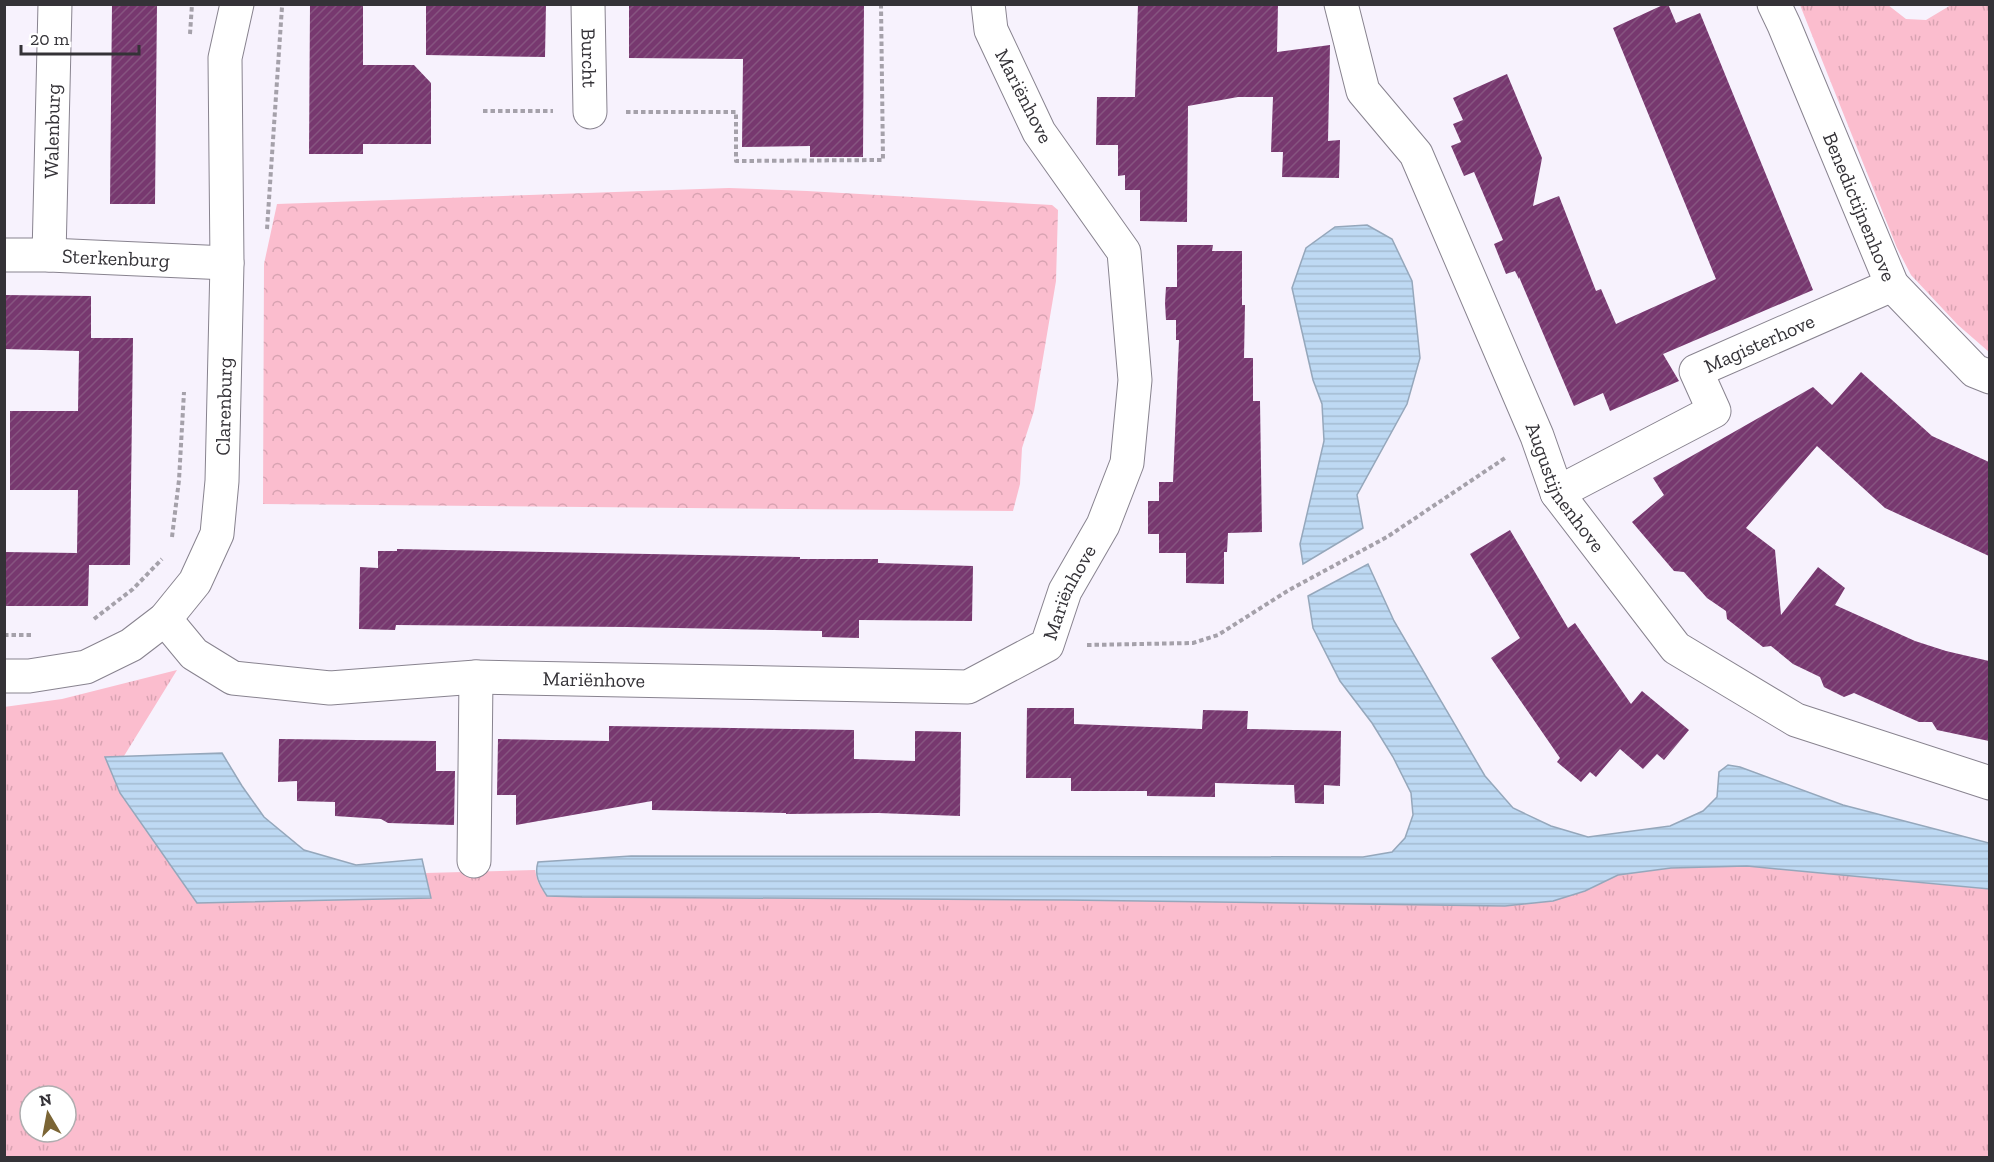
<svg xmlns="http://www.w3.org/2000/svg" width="1994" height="1162" font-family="'Zilla Slab',serif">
	<defs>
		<pattern id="grass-tufts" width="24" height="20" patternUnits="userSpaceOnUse" patternTransform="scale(1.5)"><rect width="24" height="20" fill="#fbbdce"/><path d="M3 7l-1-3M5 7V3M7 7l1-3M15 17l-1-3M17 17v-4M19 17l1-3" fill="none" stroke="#d8a3b2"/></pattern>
		<pattern id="forest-crowns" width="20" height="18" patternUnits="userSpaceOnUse" patternTransform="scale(1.5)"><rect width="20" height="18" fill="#fbbdce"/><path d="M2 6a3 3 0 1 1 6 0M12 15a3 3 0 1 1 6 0" fill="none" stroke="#d8a3b2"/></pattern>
		<pattern id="water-rules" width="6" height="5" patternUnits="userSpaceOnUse" patternTransform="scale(1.5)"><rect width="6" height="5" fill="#bed9f3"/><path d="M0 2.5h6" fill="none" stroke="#a4bbd1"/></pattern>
		<pattern id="building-hatch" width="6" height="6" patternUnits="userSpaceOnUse" patternTransform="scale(1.5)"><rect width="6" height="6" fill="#77386f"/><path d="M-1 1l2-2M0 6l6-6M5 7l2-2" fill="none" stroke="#865480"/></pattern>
	</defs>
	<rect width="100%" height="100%" fill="#f7f2fd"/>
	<path fill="url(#grass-tufts)" fill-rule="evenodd" d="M 1800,5 L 1888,5 L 1906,19 L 1926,20 L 1951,5 L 1989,5 L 1989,352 L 1958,325 L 1911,275 L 1897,248 Z
		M 177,670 L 124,756 L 105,757 L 120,793 L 197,903 L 431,898 L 425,873 L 535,870 L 538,882 L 547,896 L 582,897 L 1066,900 L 1505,906 L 1553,901 L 1585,891 L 1618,875 L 1671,868 L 1747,866 L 1989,889 L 1989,1157 L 5,1157 L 4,707 L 62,699 ZM 30,1096 L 66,1096 L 66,1132 L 30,1132 Z"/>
	<path fill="url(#forest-crowns)" d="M 729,188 L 807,191 L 1052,205 L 1058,210 L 1056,281 L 1034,411 L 1022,448 L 1020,484 L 1013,511 L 263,504 L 264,264 L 277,204 Z"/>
	<path fill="url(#water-rules)" stroke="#95a7bb" stroke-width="1.5" d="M 1367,225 L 1392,239 L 1412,281 L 1420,358 L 1407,404 L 1357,495 L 1363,528 L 1303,564 L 1300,544 L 1324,441 L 1322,404 L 1313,380 L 1292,288 L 1306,248 L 1335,227 Z
		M 1368,564 L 1394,621 L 1485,776 L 1513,808 L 1551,826 L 1588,837 L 1670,826 L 1703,811 L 1717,797 L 1719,772 L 1728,765 L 1740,767 L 1843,805 L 1989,843 L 1989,889 L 1747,866 L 1671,868 L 1618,875 L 1585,891 L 1553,901 L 1505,906 L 1066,900 L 582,897 L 547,896 C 539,884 534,875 538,862 L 631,856 L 1363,857 L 1392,852 L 1405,838 L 1413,815 L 1411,793 L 1393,757 L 1372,723 L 1340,681 L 1313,628 L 1308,596 Z
		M 222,753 L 242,786 L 264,817 L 304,850 L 356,865 L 422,859 L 431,898 L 197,903 L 120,793 L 105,757 Z"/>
	<path fill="url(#building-hatch)" d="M 112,4 L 157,4 L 155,204 L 110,204 Z
		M 310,4 L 363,4 L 363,65 L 414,65 L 431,83 L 431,144 L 363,144 L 363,154 L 309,154 Z
		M 426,4 L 546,4 L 545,57 L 426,55 Z
		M 629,4 L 864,4 L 863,157 L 810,157 L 810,146 L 742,147 L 743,59 L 629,58 Z
		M 1138,4 L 1278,4 L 1277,52 L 1330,45 L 1328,141 L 1340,140 L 1339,178 L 1282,177 L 1283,152 L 1271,152 L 1273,97 L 1238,97 L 1188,106 L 1187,222 L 1140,221 L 1140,190 L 1125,190 L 1125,175 L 1118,176 L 1118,145 L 1096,145 L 1097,97 L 1135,97 Z
		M 1665,4 L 1668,4 L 1676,23 L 1700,13 L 1813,290 L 1663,354 L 1679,381 L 1610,411 L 1603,393 L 1574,406 L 1519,277 L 1519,279 L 1515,271 L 1506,274 L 1494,244 L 1503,240 L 1474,172 L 1464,176 L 1451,146 L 1461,142 L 1453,124 L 1463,120 L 1453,98 L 1507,74 L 1542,158 L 1533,206 L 1559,196 L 1596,291 L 1601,289 L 1616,324 L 1716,279 L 1613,28 Z
		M 1177,245 L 1213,245 L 1212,251 L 1242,251 L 1242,305 L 1245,305 L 1244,358 L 1253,358 L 1253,401 L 1260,401 L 1262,532 L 1228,533 L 1227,552 L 1224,552 L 1224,584 L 1186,583 L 1186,553 L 1159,553 L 1159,534 L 1148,534 L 1148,501 L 1159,501 L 1159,482 L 1173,482 L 1179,340 L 1176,340 L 1176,320 L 1166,320 L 1165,303 L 1166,287 L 1177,287 Z
		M 4,295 L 91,296 L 91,338 L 133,338 L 130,565 L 89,565 L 88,606 L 4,606 L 4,552 L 77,553 L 78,490 L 10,490 L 10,411 L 78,411 L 79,351 L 4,349 Z
		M 1861,372 L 1932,436 L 1989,462 L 1989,556 L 1885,508 L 1817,446 L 1746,528 L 1775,550 L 1781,615 L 1818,567 L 1845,588 L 1835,605 L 1915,641 L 1946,651 L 1989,661 L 1989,741 L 1937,730 L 1932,722 L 1919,722 L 1854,693 L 1844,697 L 1824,687 L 1820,677 L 1793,664 L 1771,646 L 1763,647 L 1727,619 L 1726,611 L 1707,598 L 1684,572 L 1674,571 L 1632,522 L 1664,495 L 1653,478 L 1813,387 L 1832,405 Z
		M 1510,530 L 1568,628 L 1575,623 L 1631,704 L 1642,691 L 1689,730 L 1664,760 L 1657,754 L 1643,769 L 1620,749 L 1596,777 L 1590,772 L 1581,782 L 1557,762 L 1560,758 L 1491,658 L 1520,638 L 1470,554 Z
		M 397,549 L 752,556 L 800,557 L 800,559 L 878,559 L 878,563 L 973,566 L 972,621 L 859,620 L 859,638 L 822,637 L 822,631 L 627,627 L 396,625 L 395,630 L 359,629 L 360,567 L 378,568 L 378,551 L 397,551 Z
		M 1027,708 L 1074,708 L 1074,724 L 1202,729 L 1203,710 L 1248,711 L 1247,729 L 1341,731 L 1340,786 L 1324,785 L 1324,804 L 1295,803 L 1294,785 L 1215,783 L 1215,797 L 1147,796 L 1147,791 L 1071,791 L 1071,778 L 1026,778 Z
		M 609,726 L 854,730 L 854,759 L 915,761 L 915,731 L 961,732 L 960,816 L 878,813 L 786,814 L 786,813 L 652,810 L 652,801 L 516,825 L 516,795 L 497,795 L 498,739 L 609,741 Z
		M 279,739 L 436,741 L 436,771 L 455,771 L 454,825 L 388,823 L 381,819 L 335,816 L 335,802 L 297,801 L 297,781 L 278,782 Z"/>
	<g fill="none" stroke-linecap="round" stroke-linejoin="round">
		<defs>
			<g id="minor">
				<path id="s1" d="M 588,4 L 590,112"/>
				<path id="s2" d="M 1341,4 L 1363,91 L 1416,154 L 1537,436 L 1557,493 L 1676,648 L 1796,720 L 1990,783"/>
				<path id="s3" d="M 4,255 L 49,255 L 227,263"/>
				<path id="s4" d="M 49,255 L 55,4"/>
				<path id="s5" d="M 1557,493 L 1714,411 L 1696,371 L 1892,285"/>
				<path id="s6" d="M 165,619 L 194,654 L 233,678 L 330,688 L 476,677 L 968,687 L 1047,645 L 1065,591 L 1103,525 L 1127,463 L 1135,380 L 1124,252 L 1039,132 L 991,30 L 988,4"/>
				<path d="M 474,861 L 476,677"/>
			</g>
			<g id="tertiary">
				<path id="s7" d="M 1774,4 L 1784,25 L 1892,285 L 1975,371 L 1990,377"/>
				<path id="s8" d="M 4,676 L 29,676 L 86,667 L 131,645 L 165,619 L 195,582 L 217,534 L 222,481 L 227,263 L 225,58 L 237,4"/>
			</g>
		</defs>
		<use href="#minor" stroke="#88838f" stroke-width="35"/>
		<use href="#tertiary" stroke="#88838f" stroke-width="35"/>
		<path stroke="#a5a1aa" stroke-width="4" stroke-dasharray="4.5 3" stroke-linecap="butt" d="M 190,34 L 192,4
			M 483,111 L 553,111
			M 626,112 L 736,112 L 736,161 L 883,160 L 881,4
			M 267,229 L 282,7 L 284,4
			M 172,537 L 179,480 L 184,392
			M 94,619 L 133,589 L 162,559
			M 4,635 L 33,635
			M 1087,645 L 1193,643 L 1218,635 L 1289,590 L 1387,537 L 1505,458"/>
		<use href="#minor" stroke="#fff" stroke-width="33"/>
		<use href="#tertiary" stroke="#fff" stroke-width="33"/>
	</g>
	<g text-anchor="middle" stroke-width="6" stroke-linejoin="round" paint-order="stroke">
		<g font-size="20" fill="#343237" stroke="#fff">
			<text dy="7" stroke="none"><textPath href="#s1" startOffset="54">Burcht</textPath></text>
			<text transform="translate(1024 96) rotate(63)" y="7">Mariënhove</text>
			<text dy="7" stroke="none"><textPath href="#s4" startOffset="124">Walenburg</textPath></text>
			<text dy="7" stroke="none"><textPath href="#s7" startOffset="220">Benedictijnenhove</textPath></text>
			<text dy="7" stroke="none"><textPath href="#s3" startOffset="112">Sterkenburg</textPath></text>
			<text dy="7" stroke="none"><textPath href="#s5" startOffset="290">Magisterhove</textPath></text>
			<text dy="7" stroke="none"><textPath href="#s8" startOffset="404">Clarenburg</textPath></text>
			<text dy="7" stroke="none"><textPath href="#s2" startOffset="538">Augustijnenhove</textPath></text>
			<text dy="7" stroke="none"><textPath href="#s6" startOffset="974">Mariënhove</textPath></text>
			<text dy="7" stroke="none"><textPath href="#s6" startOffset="453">Mariënhove</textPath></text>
		</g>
	</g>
	<rect width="1994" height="1162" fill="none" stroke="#343237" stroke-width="12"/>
	<g transform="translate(48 1114) rotate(350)"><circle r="28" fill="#ffffff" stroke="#aeadaf" stroke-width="1.5"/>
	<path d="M0-4.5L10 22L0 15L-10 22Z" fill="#7b6535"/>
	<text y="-9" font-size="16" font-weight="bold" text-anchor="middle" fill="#343237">N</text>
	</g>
	<path d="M21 45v9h118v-9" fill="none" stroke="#343237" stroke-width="3"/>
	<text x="30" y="45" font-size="18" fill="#343237" stroke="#ffffff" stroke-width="4.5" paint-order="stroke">20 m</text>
</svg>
